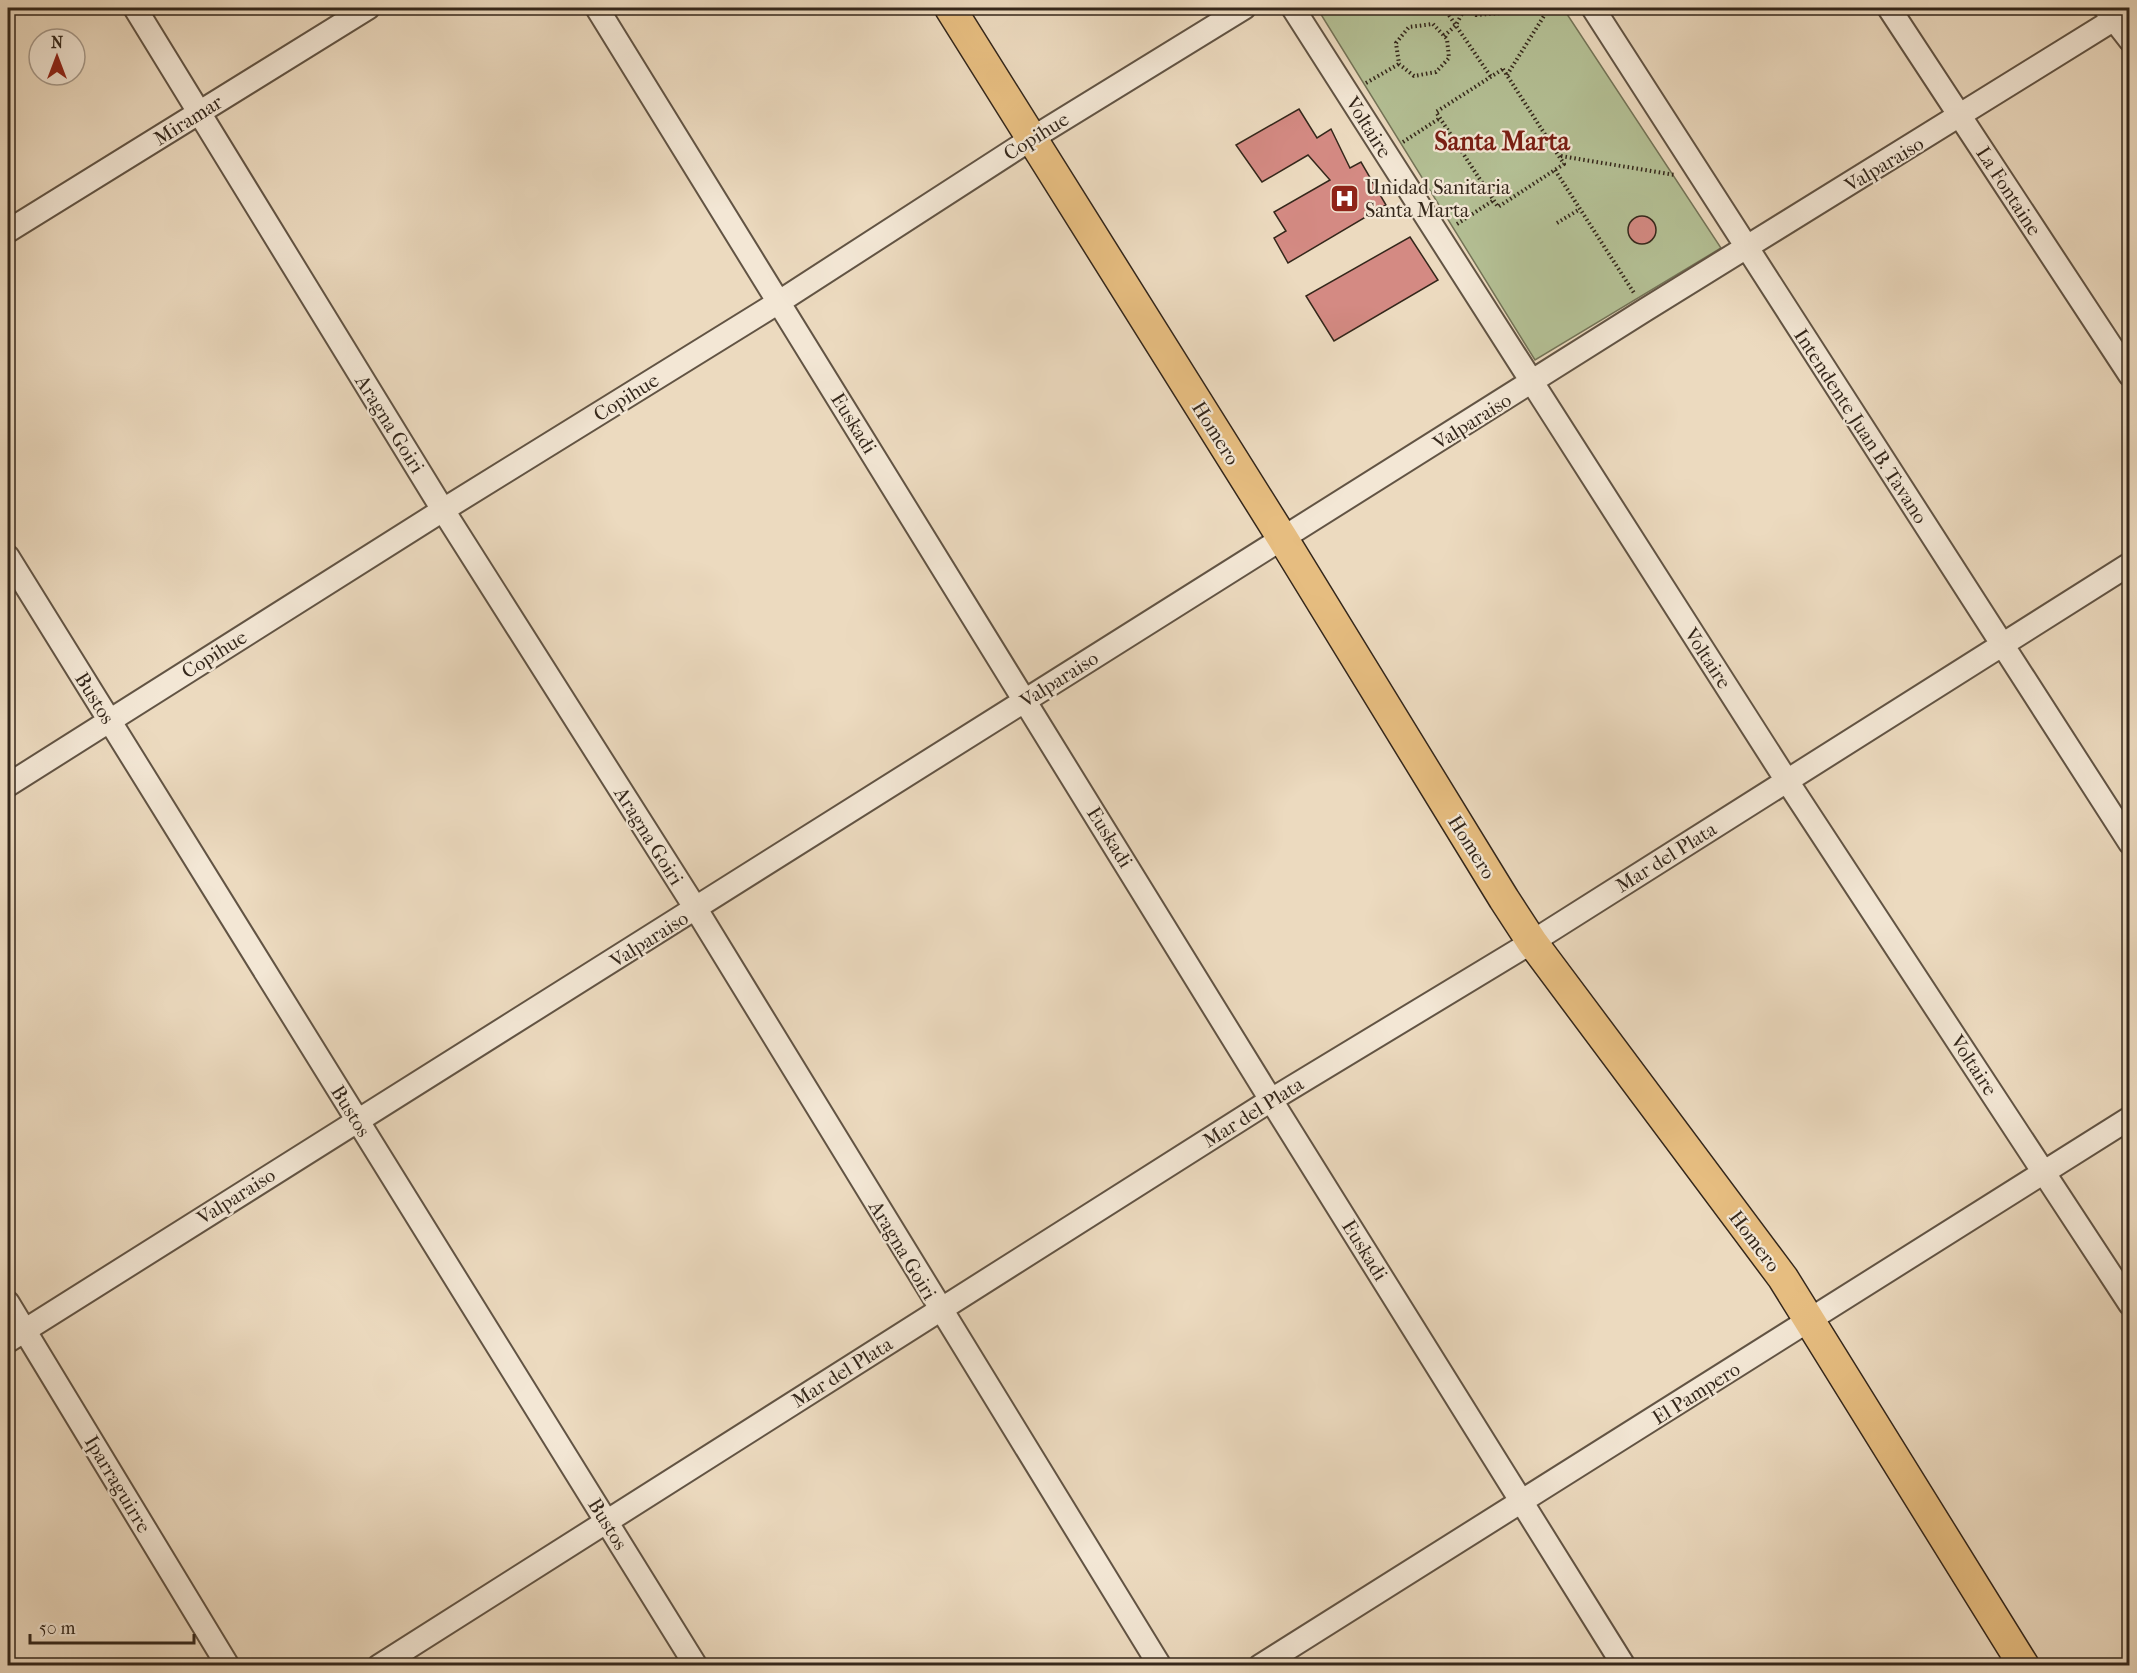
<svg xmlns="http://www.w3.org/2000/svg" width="2137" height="1673" font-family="'IM FELL French Canon',serif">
	<rect width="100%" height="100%" fill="#ecdabf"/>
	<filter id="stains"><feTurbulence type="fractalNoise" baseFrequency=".00333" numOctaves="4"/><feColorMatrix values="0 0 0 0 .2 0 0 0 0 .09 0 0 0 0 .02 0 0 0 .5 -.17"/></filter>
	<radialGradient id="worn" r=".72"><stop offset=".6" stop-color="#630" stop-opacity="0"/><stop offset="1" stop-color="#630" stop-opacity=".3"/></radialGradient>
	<path fill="#b4c095" stroke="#747458" stroke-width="1.5" d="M 1317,8 L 1563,8 L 1721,248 L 1535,360 Z"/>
	<path fill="#d48a83" stroke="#34271b" stroke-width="1.5" d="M 1299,109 L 1317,138 L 1331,129 L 1350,168 L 1361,162 L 1386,205 L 1288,263 L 1274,238 L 1286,231 L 1274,212 L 1330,180 L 1308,155 L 1262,182 L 1236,145 Z
		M1628 230a14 14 0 1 1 28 0a14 14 0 1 1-28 0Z
		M 1410,237 L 1438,280 L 1334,341 L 1306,296 Z"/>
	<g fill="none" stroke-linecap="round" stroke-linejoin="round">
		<defs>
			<path id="minor" d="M 135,8 L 443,510 L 696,909 L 1160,1666
				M 597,8 L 1271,1100 L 1624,1666
				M 1293,8 L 1787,781 L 2130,1304
				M 1593,8 L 2130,843
				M 1889,8 L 2130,375
				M 2105,8 L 2130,40
				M 8,231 L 368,8
				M 8,557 L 696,1666
				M 8,785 L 443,510 L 779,302 L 1031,139 L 1244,8
				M 8,1303 L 228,1666
				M 8,1341 L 1645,310 L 2113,20
				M 379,1666 L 1271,1100 L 1532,942 L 2130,564
				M 1260,1666 L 2130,1118"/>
			<path id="major" d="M 950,8 L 1283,539 L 1504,899 L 1532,942 L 1783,1278 L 2024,1666"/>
		</defs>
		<use href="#minor" stroke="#625444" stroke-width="26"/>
		<use href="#major" stroke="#34271b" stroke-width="33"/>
		<path stroke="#34271b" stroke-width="4" stroke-dasharray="1.5 3" stroke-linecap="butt" d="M 1444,8 L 1491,77
			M 1464,8 L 1476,15 L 1500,13 L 1504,8
			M 1433,24 L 1447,39 L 1449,58 L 1436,72 L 1414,76 L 1399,64 L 1396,43 L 1409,27 Z
			M 1444,36 L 1456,25 L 1465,8
			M 1503,69 L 1564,164 L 1498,207 L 1436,112 Z
			M 1507,75 L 1549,8
			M 1366,83 L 1399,64
			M 1403,142 L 1440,118
			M 1561,156 L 1675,175
			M 1555,170 L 1634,293
			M 1557,223 L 1580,209
			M 1457,224 L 1494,200"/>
		<use href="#minor" stroke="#f3e7d5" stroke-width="22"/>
		<use href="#major" stroke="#e6bd80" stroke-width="30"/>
	</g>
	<defs>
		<symbol id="hospital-square" viewBox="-11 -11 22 22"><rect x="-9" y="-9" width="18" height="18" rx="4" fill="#8f2418" stroke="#f3e7d5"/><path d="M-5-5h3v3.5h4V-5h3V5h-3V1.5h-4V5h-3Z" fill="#fff"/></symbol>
	</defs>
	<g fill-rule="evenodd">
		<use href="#hospital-square" x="1328" y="182" width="33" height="33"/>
	</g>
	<g text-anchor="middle" stroke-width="4.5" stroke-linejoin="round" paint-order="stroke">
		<g font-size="20" fill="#34271b" stroke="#f3e7d5">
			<text transform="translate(188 120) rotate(-32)" y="7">Miramar</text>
			<text transform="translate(1369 127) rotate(58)" y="7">Voltaire</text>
			<text transform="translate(1036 136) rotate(-32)" y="7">Copihue</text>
			<text transform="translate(1884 164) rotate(-31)" y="7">Valparaiso</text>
			<text transform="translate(2009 191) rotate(57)" y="7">La Fontaine</text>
			<text transform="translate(626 397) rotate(-32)" y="7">Copihue</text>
			<text transform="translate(1472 421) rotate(-32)" y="7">Valparaiso</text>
			<text transform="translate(854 423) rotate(58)" y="7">Euskadi</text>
			<text transform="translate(390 424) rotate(58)" y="7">Aragna Goiri</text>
			<text transform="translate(1861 426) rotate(57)" y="7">Intendente Juan B. Tavano</text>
			<text transform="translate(1216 433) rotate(58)" y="7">Homero</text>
			<text transform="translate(214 654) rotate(-32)" y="7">Copihue</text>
			<text transform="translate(1708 658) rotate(57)" y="7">Voltaire</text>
			<text transform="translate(1059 679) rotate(-32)" y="7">Valparaiso</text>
			<text transform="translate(95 698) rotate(58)" y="7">Bustos</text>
			<text transform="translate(649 836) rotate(58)" y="7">Aragna Goiri</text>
			<text transform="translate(1110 837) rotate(58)" y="7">Euskadi</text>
			<text transform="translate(1472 847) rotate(58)" y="7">Homero</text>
			<text transform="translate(1666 857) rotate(-32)" y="7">Mar del Plata</text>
			<text transform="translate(649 939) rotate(-32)" y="7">Valparaiso</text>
			<text transform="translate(1974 1065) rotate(57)" y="7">Voltaire</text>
			<text transform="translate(351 1111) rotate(58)" y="7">Bustos</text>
			<text transform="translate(1253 1112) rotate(-32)" y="7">Mar del Plata</text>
			<text transform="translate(236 1196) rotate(-32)" y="7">Valparaiso</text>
			<text transform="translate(1755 1241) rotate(53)" y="7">Homero</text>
			<text transform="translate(903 1250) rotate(59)" y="7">Aragna Goiri</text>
			<text transform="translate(1365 1250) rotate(58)" y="7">Euskadi</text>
			<text transform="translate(842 1372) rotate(-32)" y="7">Mar del Plata</text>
			<text transform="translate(1696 1393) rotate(-32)" y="7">El Pampero</text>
			<text transform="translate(118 1484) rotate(59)" y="7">Iparraguirre</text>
			<text transform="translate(608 1524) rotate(58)" y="7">Bustos</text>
		</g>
		<g font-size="20" fill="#34271b" stroke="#f3e7d5" text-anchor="start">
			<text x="1365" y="194">Unidad Sanitaria<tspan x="1365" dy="23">Santa Marta</tspan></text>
		</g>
		<g font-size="26" font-weight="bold" fill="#7a1f14" stroke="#f3e7d5">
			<text x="1502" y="150">Santa Marta</text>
		</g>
	</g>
	<rect width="2137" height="1673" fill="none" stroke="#ecdabf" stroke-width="30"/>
	<rect x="9" y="9" width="2119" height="1655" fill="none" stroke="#34271b" stroke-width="3"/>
	<rect x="15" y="15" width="2107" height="1643" fill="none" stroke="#34271b" stroke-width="1.5"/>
	<g transform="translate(57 57)"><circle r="28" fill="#f3e7d5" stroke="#a79a8b" stroke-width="1.5"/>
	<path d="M0-4.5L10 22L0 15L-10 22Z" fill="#8f2418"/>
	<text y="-9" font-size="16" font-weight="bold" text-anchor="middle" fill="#34271b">N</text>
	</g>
	<path d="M30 1634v9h164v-9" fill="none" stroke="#34271b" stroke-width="3"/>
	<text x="39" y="1634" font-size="18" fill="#34271b" stroke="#f3e7d5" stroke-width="4.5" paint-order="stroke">50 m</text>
	<rect width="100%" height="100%" filter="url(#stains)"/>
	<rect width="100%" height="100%" fill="url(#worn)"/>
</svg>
